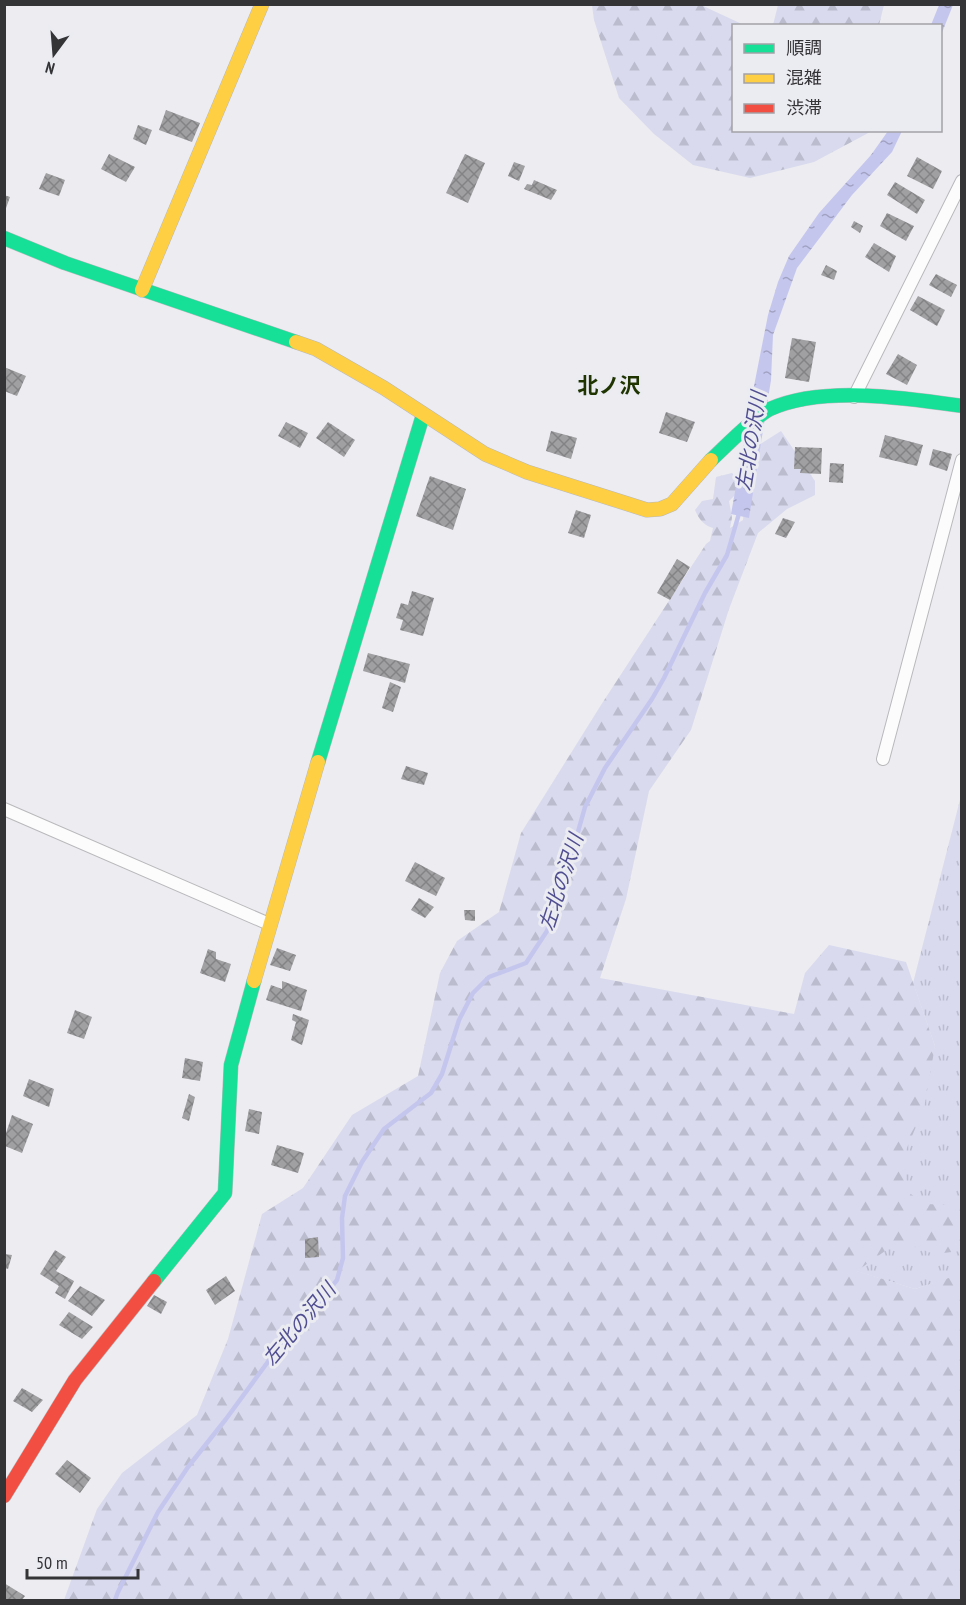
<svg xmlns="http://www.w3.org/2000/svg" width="966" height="1605" font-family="'PT Sans Narrow','Noto Sans JP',sans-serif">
	<defs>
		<pattern id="grass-tufts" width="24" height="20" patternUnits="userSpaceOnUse" patternTransform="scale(1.5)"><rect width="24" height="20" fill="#d9daee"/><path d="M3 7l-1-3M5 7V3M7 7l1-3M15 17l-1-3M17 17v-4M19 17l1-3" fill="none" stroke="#bbbccd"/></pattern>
		<pattern id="forest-firs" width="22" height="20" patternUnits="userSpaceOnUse" patternTransform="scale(1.5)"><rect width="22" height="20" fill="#d9daee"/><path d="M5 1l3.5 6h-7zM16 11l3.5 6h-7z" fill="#bbbccd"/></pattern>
		<pattern id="water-ripples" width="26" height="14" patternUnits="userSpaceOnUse" patternTransform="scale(1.5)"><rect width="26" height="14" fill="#c5c6ee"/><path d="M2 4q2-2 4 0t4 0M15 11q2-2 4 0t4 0" fill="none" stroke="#a1a2c2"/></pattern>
		<pattern id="building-cross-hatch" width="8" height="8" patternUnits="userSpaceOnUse" patternTransform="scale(1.5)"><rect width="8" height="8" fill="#a0a0a3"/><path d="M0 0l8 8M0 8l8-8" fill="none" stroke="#838386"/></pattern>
	</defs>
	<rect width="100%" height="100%" fill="#ececf1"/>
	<path fill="url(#grass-tufts)" d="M 961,796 L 961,1275 L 915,1289 L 856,1271 L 935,1046 L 913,983 Z"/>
	<path fill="url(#forest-firs)" d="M 592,5 L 701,5 L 744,25 L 734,26 L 734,130 L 872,131 L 814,162 L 750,178 L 693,165 L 654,134 L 619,98 L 594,20 Z
		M 778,5 L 778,4 L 884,5 L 879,25 L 773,25 Z
		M 781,431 L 815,481 L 815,495 L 787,509 L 758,533 L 729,609 L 691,730 L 649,791 L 626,899 L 600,978 L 794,1014 L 805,973 L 829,945 L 906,962 L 935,1046 L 924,1108 L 903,1157 L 908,1192 L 925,1204 L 954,1205 L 961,1200 L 961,1251 L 934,1254 L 899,1241 L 857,1271 L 915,1289 L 961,1274 L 961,1600 L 64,1600 L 97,1509 L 122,1473 L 197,1415 L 228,1339 L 262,1214 L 303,1188 L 352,1115 L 418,1076 L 440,973 L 457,941 L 499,912 L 521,833 L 601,705 L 706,544 L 710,541 L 713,528 C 703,525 699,519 695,510 L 702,501 L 713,499 L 716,477 L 732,473 L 742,482 L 739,491 L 729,501 L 732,518 L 730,528 L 743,520 L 747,474 L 746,453 Z"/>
	<path fill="url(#water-ripples)" d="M 939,5 L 953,5 L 941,35 L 940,26 L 931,25 Z
		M 888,131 L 902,131 L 892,152 L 852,195 L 797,268 L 773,335 L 771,380 L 749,518 L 731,514 L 754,386 L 768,315 L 778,282 L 789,256 L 819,213 L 871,155 Z"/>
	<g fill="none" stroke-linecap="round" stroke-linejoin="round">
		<path stroke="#c5c6ee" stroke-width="4.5" d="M 115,1600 L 118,1592 L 158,1512 L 188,1467 L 226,1419 L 281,1344 L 310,1313 L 337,1280 L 343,1258 L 342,1218 L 345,1196 L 362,1162 L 384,1129 L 431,1093 L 442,1074 L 459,1020 L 473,993 L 489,977 L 526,963 L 547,931 L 570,860 L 585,807 L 605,768 L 652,699 L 664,678 L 705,593 L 727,555 L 740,510"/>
	</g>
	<path fill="url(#building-cross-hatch)" d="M 166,110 L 200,123 L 192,142 L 159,130 Z
		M 138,125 L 152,130 L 146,145 L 133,139 Z
		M 109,154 L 135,167 L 126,182 L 101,169 Z
		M 465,154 L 485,163 L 468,203 L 446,193 Z
		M 917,157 L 942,171 L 933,189 L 907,176 Z
		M 514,162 L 525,166 L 519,181 L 508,176 Z
		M 46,173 L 65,180 L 59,196 L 39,189 Z
		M 534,180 L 557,190 L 551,200 L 524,189 L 527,184 L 532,185 Z
		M 895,182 L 925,200 L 917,214 L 887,195 Z
		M 4,195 L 10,197 L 5,211 L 4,211 Z
		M 887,213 L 914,226 L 906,241 L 880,226 Z
		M 854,221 L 863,226 L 860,233 L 851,227 Z
		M 874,243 L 896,256 L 889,272 L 865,257 Z
		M 826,265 L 837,271 L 834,280 L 821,275 Z
		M 936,274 L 957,285 L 951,297 L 929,285 Z
		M 918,296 L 945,310 L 937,326 L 910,310 Z
		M 792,338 L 816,342 L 809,382 L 785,378 Z
		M 898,354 L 917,365 L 907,385 L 886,374 Z
		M 4,367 L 26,376 L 17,396 L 4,391 Z
		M 666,412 L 695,422 L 687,442 L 659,433 Z
		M 286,422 L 308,433 L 300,448 L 278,436 Z
		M 328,422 L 355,440 L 344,457 L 316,438 Z
		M 551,431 L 577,438 L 571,459 L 546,451 Z
		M 885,435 L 923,445 L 917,466 L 879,457 Z
		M 795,447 L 822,448 L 821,474 L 800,473 L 801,469 L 794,469 Z
		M 933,449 L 952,454 L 947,471 L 929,465 Z
		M 830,463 L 844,464 L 843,483 L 829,482 Z
		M 430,476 L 466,489 L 453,530 L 416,516 Z
		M 576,510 L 591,515 L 584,538 L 568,533 Z
		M 783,518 L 795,522 L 786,538 L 775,534 Z
		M 677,559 L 690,567 L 670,600 L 657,593 Z
		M 412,591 L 434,598 L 423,636 L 400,630 L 403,620 L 396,618 L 401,603 L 408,605 Z
		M 368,653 L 410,664 L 405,683 L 363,671 Z
		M 390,682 L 401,687 L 393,712 L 382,708 Z
		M 406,766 L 428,773 L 424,785 L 401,779 Z
		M 415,862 L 445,878 L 436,896 L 405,881 Z
		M 419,898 L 434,907 L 425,918 L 411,910 Z
		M 464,910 L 475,910 L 475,921 L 465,920 Z
		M 277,948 L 296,955 L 290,971 L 270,965 Z
		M 208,949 L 216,952 L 216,959 L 231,964 L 225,982 L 200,973 Z
		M 282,981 L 307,990 L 301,1011 L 266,1000 L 271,985 L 282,989 Z
		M 75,1010 L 92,1017 L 84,1039 L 67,1033 Z
		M 293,1014 L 309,1020 L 302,1045 L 291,1040 L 296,1022 L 292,1020 Z
		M 185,1058 L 203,1062 L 200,1081 L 182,1078 Z
		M 29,1079 L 54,1089 L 49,1107 L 23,1096 Z
		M 189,1094 L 195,1097 L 189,1121 L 182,1118 Z
		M 249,1109 L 262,1112 L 259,1134 L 245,1131 Z
		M 12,1115 L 33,1124 L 22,1153 L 5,1146 L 5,1136 Z
		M 277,1145 L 304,1153 L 298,1173 L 271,1165 Z
		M 318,1237 L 319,1257 L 305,1258 L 305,1239 Z
		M 55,1250 L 66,1257 L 56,1271 L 74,1281 L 65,1299 L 55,1293 L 59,1286 L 40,1274 Z
		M 4,1254 L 12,1255 L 8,1269 L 4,1268 Z
		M 226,1276 L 235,1291 L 215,1305 L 206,1290 Z
		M 80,1286 L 105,1300 L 92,1316 L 68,1301 Z
		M 154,1295 L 167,1302 L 161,1314 L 147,1306 Z
		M 69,1312 L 93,1327 L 82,1339 L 59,1325 Z
		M 22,1388 L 43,1400 L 32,1412 L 13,1401 Z
		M 67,1460 L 91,1478 L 80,1493 L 55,1474 Z
		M 4,1583 L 25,1596 L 22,1600 L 4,1600 Z"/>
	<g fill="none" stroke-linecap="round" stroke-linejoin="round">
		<defs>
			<path id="street" d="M 854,397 L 962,181
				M 883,759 L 962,460
				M 4,809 L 269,924"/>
			<path id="fast" d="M 4,238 L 65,263 L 296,342
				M 711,460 C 725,447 754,417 770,409 C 823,385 907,398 962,406
				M 318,762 L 423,415
				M 154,1281 L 225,1193 L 231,1065 L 254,981"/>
			<path id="slow" d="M 142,290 L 262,4
				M 296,342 L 316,349 L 384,388 L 485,454 L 527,472 L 647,510 L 660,509 L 672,504 L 711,460
				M 254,981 L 318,762"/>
			<path id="jam" d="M 4,1496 L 75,1380 L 154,1281"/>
		</defs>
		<use href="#street" stroke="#b9b9bc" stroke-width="14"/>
		<use href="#fast" stroke="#b9b9bc" stroke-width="15"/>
		<use href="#slow" stroke="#b9b9bc" stroke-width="15"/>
		<use href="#jam" stroke="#b9b9bc" stroke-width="15"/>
		<use href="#street" stroke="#fcfcfd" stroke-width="12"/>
		<use href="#fast" stroke="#16e098" stroke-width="14"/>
		<use href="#slow" stroke="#ffcf43" stroke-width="14"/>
		<use href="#jam" stroke="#f24e42" stroke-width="14"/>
	</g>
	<g text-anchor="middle" stroke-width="6" stroke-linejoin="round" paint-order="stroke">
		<g font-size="20" font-style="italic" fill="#504e90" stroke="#ebebf2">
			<text transform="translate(751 441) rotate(-81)" y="7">左北の沢川</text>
			<text transform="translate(561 882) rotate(-72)" y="7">左北の沢川</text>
			<text transform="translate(299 1324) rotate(-50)" y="7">左北の沢川</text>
		</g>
		<g font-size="21" font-weight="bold" fill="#1f3400" stroke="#ebebf2">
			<text x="609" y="393">北ノ沢</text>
		</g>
	</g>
	<rect width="966" height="1605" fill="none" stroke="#343437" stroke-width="12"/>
	<rect x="732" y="24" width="210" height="108" fill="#ebebf2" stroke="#a2a2a7" stroke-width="1.5"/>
	<rect x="744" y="44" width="30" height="9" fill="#16e098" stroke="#a2a2a7" stroke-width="1.5"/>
	<text x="786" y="54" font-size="18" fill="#343437">順調</text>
	<rect x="744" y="74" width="30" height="9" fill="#ffcf43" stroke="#a2a2a7" stroke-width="1.5"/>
	<text x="786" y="84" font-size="18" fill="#343437">混雑</text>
	<rect x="744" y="104" width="30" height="9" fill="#f24e42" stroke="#a2a2a7" stroke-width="1.5"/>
	<text x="786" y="114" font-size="18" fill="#343437">渋滞</text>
	<g transform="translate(54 54) rotate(196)" stroke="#ebebf2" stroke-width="4.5" paint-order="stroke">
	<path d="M0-4.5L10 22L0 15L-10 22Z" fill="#343437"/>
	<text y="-9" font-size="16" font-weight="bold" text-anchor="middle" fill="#343437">N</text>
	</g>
	<path d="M27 1569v9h111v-9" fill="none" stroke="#343437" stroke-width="3"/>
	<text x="36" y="1569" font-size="18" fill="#343437" stroke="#ebebf2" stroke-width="4.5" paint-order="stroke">50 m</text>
</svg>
